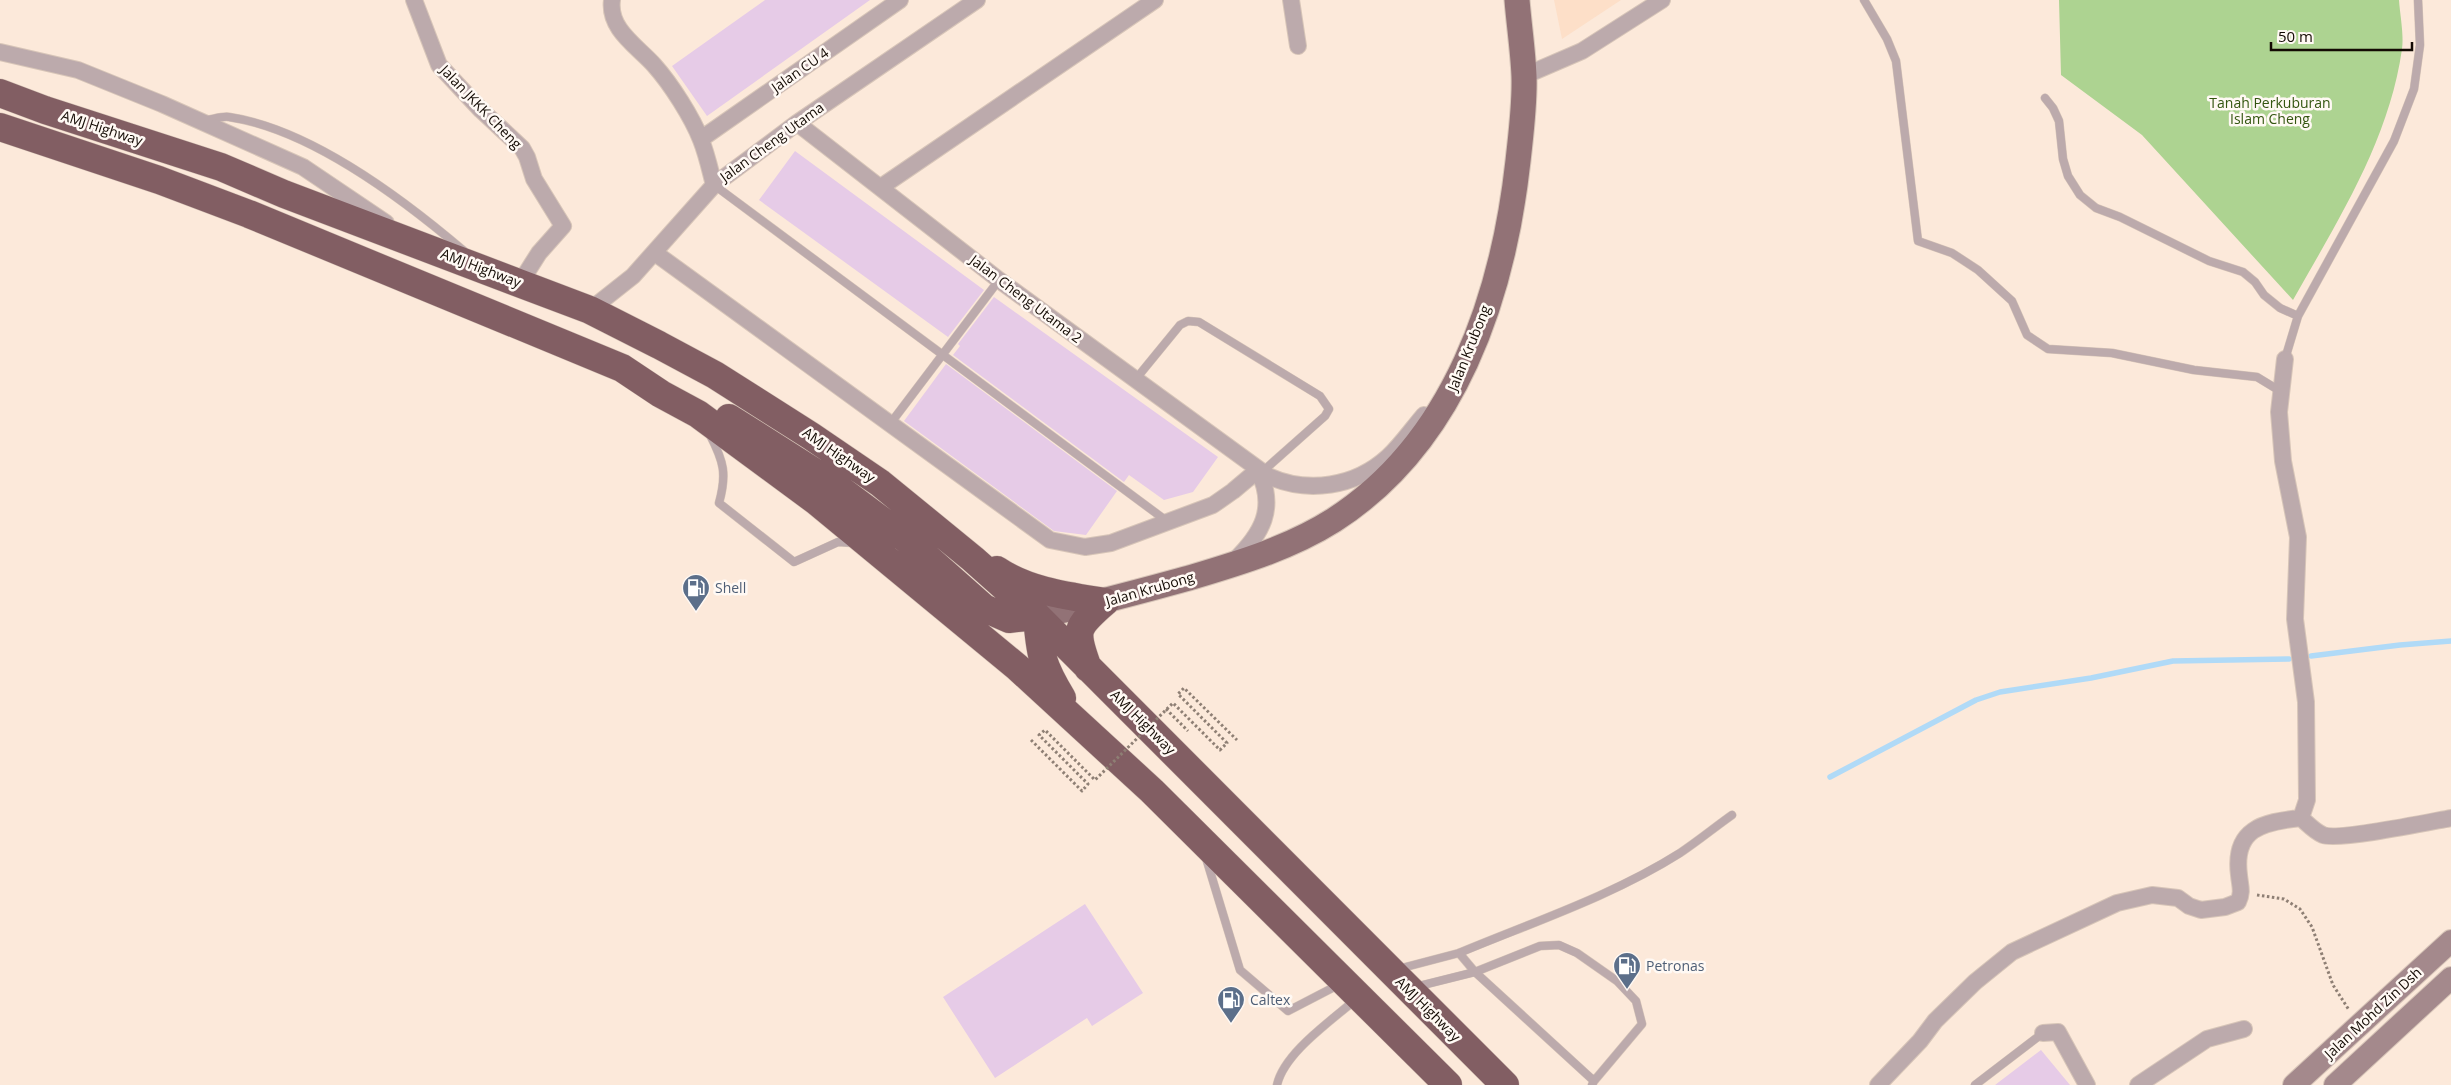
<svg xmlns="http://www.w3.org/2000/svg" width="2451" height="1085" font-family="'Open Sans',sans-serif">
	<rect width="100%" height="100%" fill="#fce9da"/>
	<path fill="#fddfc8" d="M 1554,0 L 1621,0 L 1562,39 Z"/>
	<path fill="#add391" d="M 2059,0 L 2399,0 C 2400,15 2404,34 2402,49 C 2389,141 2338,220 2293,300 L 2142,135 L 2061,75 Z"/>
	<g fill="none" stroke-linecap="round" stroke-linejoin="round">
		<path stroke="#b0daf7" stroke-width="5.5" d="M 2311,656 L 2400,645 L 2451,641
			M 1830,777 L 1976,700 L 2000,692 L 2091,678 L 2173,661 L 2289,659"/>
	</g>
	<path fill="#e6cbe7" d="M 765,0 L 870,0 L 707,116 L 672,66 Z
		M 795,151 L 984,290 L 948,337 L 759,200 Z
		M 994,297 L 1218,457 L 1193,492 L 1164,500 L 1129,475 L 1124,482 L 953,355 L 960,346 L 958,344 Z
		M 946,364 L 1117,491 L 1086,535 L 1054,531 L 904,421 Z
		M 1085,904 L 1143,993 L 1092,1026 L 1087,1018 L 995,1078 L 943,997 Z
		M 2041,1050 L 2070,1085 L 1995,1085 Z"/>
	<g fill="none" stroke-linecap="round" stroke-linejoin="round">
		<defs>
			<path id="lane" d="M 1864,0 L 1887,39 L 1896,61 L 1918,241 L 1952,253 L 1978,270 L 2012,301 L 2027,335 L 2048,349 L 2112,353 L 2194,370 L 2257,377 L 2280,391
				M 2045,98 L 2053,108 L 2059,121 L 2063,159 L 2068,176 L 2080,195 L 2096,208 L 2120,217 L 2209,261 L 2243,272 L 2255,282 L 2264,295 L 2280,308 L 2298,316
				M 207,120 C 214,119 222,116 229,117 C 310,129 403,199 464,251
				M 714,185 L 1168,522
				M 2285,359 L 2298,316 L 2394,141 L 2414,89 L 2420,45 L 2418,0
				M 1135,380 L 1180,325 L 1188,321 L 1199,322 L 1320,396 L 1329,409 L 1325,416 L 1262,472
				M 890,424 L 999,280
				M 710,435 C 724,462 727,474 719,503 L 794,562 L 838,542 L 854,543
				M 1206,858 L 1240,970 L 1288,1011 L 1340,984
				M 1398,969 L 1459,953
				M 1415,987 L 1475,972 L 1594,1081 L 1592,1085
				M 1594,1081 L 1642,1024 L 1636,1001 L 1617,981 L 1577,953 L 1559,945 L 1540,946 L 1475,972 L 1459,953 C 1533,922 1612,896 1680,853 C 1698,841 1715,827 1732,815
				M 1277,1085 C 1284,1053 1331,1021 1355,1000
				M 1975,1085 L 2043,1033"/>
			<path id="street" d="M 414,0 L 439,65 L 481,110 L 522,148 L 527,157 L 534,179 L 563,226 L 539,253 L 520,283
				M 612,0 C 608,29 637,46 654,65 C 671,84 692,117 701,140 C 707,155 710,170 714,185
				M 1291,0 L 1298,46
				M 0,52 L 78,70 L 162,104 L 303,167 L 386,223
				M 1524,76 L 1582,51 L 1662,0
				M 797,123 L 999,280 L 1268,476 C 1308,494 1355,487 1388,457 C 1401,445 1412,429 1424,415
				M 701,139 L 900,0
				M 881,187 L 1155,0
				M 655,253 L 1050,540 L 1085,547 L 1111,543 L 1213,505 L 1233,491 L 1258,470
				M 590,310 L 633,276 L 714,185 L 797,123 L 977,0
				M 2285,359 L 2279,412 L 2283,461 L 2298,537 L 2295,619 L 2306,702 L 2307,800 L 2301,818 C 2308,824 2314,831 2323,835 C 2338,841 2429,822 2451,818
				M 1234,561 C 1262,534 1277,508 1258,470
				M 2043,1033 L 2058,1032 L 2087,1085
				M 1878,1085 L 1920,1041 L 1935,1021 L 1975,982 L 2012,952 L 2117,903 L 2152,895 L 2178,898 L 2189,906 L 2201,910 L 2225,907 L 2238,902 C 2243,892 2240,886 2239,875 C 2233,829 2262,822 2301,818
				M 2138,1085 L 2207,1039 L 2244,1029"/>
			<path id="secondary" d="M 2294,1085 L 2451,941
				M 2335,1085 L 2451,978"/>
			<path id="primary" d="M 1037,616 C 1088,606 1138,592 1189,578 C 1239,563 1290,548 1334,520 C 1455,442 1503,297 1518,161 C 1521,133 1525,104 1524,76 C 1523,51 1519,25 1517,0"/>
			<path id="highway" d="M 0,93 L 45,110 L 221,167 L 284,194 L 590,310 L 659,345 L 715,375 L 811,436 L 880,483 L 973,559 L 1037,616 L 1505,1085
				M 0,127 L 159,180 L 249,214 L 622,368 L 661,394 L 698,414 L 816,501 L 1017,667 L 1152,791 L 1448,1085
				M 729,418 L 830,482 L 905,538 L 984,608 L 1009,619 L 1037,616
				M 997,570 C 1028,591 1068,596 1105,602
				M 1037,616 C 1040,655 1042,665 1062,698
				M 1088,668 C 1074,630 1075,628 1105,602"/>
		</defs>
		<use href="#lane" stroke="#d7c5b8" stroke-width="9"/>
		<use href="#street" stroke="#d7c5b8" stroke-width="18"/>
		<use href="#secondary" stroke="#d7c5b8" stroke-width="24"/>
		<use href="#primary" stroke="#d7c5b8" stroke-width="27"/>
		<use href="#highway" stroke="#d7c5b8" stroke-width="29"/>
		<path stroke="#8e7f74" stroke-width="3" stroke-dasharray="2.5 2.5" stroke-linecap="butt" d="M 1166,709 L 1188,731
			M 2257,895 L 2284,899 L 2300,909 L 2312,927 L 2333,985 L 2349,1010"/>
		<use href="#lane" stroke="#bcaaac" stroke-width="8"/>
		<use href="#street" stroke="#bcaaac" stroke-width="16"/>
		<use href="#secondary" stroke="#a4898c" stroke-width="22"/>
		<use href="#primary" stroke="#927276" stroke-width="25"/>
		<use href="#highway" stroke="#825e63" stroke-width="28"/>
		<path stroke="#8e7f74" stroke-width="3" stroke-dasharray="2.5 2.5" stroke-linecap="butt" d="M 1031,740 L 1082,791 L 1088,784 L 1039,735 L 1045,730 L 1095,780 L 1173,703 L 1220,750 L 1227,743 L 1178,694 L 1184,688 L 1237,740"/>
	</g>
	<defs>
		<symbol id="fuel-pin" viewBox="-11 -11 22 30"><path d="M0 17L-7.5 6A9.5 9.5 0 1 1 7.5 6Z" fill="#5c6f8a" stroke="#fff9f4"/><path d="M-5.5-6h7V0h2V4h1.3V-2.5L3-4.5l.8-.8L6-3V5H2.5V1h-1V6h-7ZM-4.2-4.7v3.2H.2V-4.7Z" fill="#fff"/></symbol>
	</defs>
	<g fill-rule="evenodd">
		<use href="#fuel-pin" x="680" y="572" width="32" height="43"/>
		<use href="#fuel-pin" x="1611" y="950" width="32" height="43"/>
		<use href="#fuel-pin" x="1215" y="984" width="32" height="43"/>
	</g>
	<g text-anchor="middle" stroke-width="5" stroke-linejoin="round" paint-order="stroke">
		<g font-size="14" fill="#130a03" stroke="#fff9f4">
			<text transform="translate(800 70) rotate(-35)" y="5">Jalan CU 4</text>
			<text transform="translate(481 107) rotate(46)" y="5">Jalan JKKK Cheng</text>
			<text transform="translate(102 128) rotate(18)" y="5">AMJ Highway</text>
			<text transform="translate(772 142) rotate(-36)" y="5">Jalan Cheng Utama</text>
			<text transform="translate(481 268) rotate(21)" y="5">AMJ Highway</text>
			<text transform="translate(1026 299) rotate(37)" y="5">Jalan Cheng Utama 2</text>
			<text transform="translate(1469 348) rotate(-68)" y="5">Jalan Krubong</text>
			<text transform="translate(839 455) rotate(35)" y="5">AMJ Highway</text>
			<text transform="translate(1150 589) rotate(-16)" y="5">Jalan Krubong</text>
			<text transform="translate(1143 722) rotate(45)" y="5">AMJ Highway</text>
			<text transform="translate(1428 1009) rotate(45)" y="5">AMJ Highway</text>
			<text transform="translate(2373 1013) rotate(-43)" y="5">Jalan Mohd Zin Dsh</text>
		</g>
		<g font-size="14" fill="#33550f" stroke="#fff9f4">
			<text x="2270" y="108">Tanah Perkuburan<tspan x="2270" dy="16">Islam Cheng</tspan></text>
		</g>
		<g font-size="14" fill="#4e5e75" stroke="#fff9f4" text-anchor="start">
			<text x="715" y="593">Shell</text>
			<text x="1646" y="971">Petronas</text>
			<text x="1250" y="1005">Caltex</text>
		</g>
	</g>
	<path d="M2271 42v8h141v-8" fill="none" stroke="#130a03" stroke-width="2.5"/>
	<text x="2278" y="42" font-size="15" fill="#130a03" stroke="#fff9f4" stroke-width="4" paint-order="stroke">50 m</text>
</svg>
